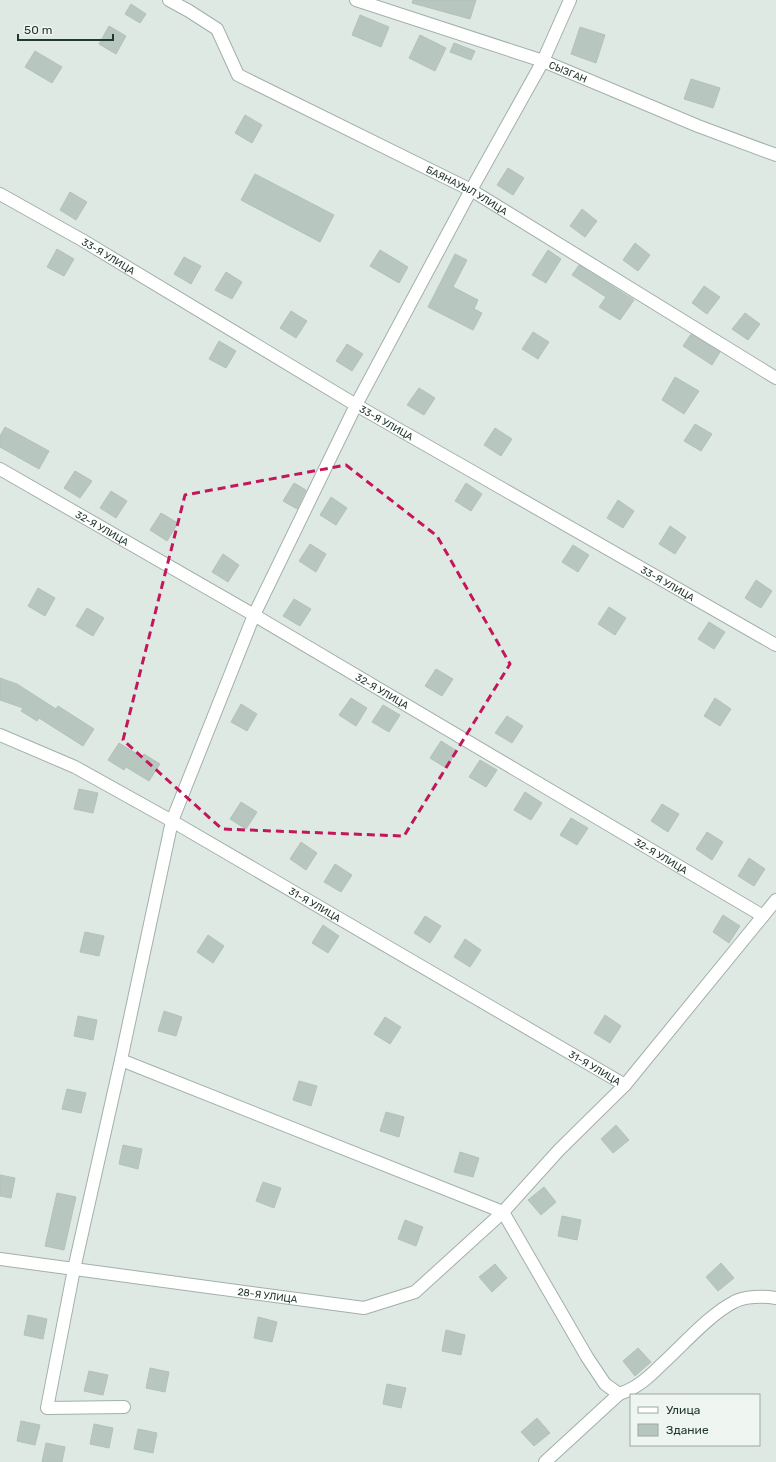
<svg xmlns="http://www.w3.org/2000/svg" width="776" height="1462" font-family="Rubik,sans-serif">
	<rect width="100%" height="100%" fill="#dfe9e3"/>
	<path fill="#b7c6bf" stroke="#b2c2ba" d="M 413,0 L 476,0 L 470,19 L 412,3 Z
		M 131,4 L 146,14 L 140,23 L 125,14 Z
		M 360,15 L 389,27 L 381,47 L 352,35 Z
		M 109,26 L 126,36 L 116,54 L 99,44 Z
		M 580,27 L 605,35 L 596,63 L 571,54 Z
		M 420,35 L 446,48 L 435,71 L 409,58 Z
		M 454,43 L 475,51 L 471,60 L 450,52 Z
		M 35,51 L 62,67 L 52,83 L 25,67 Z
		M 691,79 L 720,88 L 713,108 L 684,99 Z
		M 245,115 L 262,125 L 252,143 L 235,133 Z
		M 508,168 L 524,178 L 513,195 L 497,185 Z
		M 255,174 L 334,215 L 320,242 L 241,200 Z
		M 70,192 L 87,202 L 76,220 L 60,210 Z
		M 582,209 L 597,221 L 585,237 L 570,226 Z
		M 635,243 L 650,255 L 638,271 L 623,260 Z
		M 57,249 L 74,259 L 64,276 L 47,267 Z
		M 380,250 L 408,267 L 399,283 L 370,266 Z
		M 548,250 L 561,259 L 546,283 L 532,275 Z
		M 455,254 L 467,260 L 453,287 L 478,300 L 474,309 L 482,313 L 473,330 L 428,307 Z
		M 184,257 L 201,266 L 191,284 L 174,274 Z
		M 579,265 L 634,300 L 620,320 L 599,307 L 606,297 L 572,275 Z
		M 226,272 L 242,282 L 232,299 L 215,290 Z
		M 704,286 L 720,297 L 707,314 L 692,303 Z
		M 291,311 L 307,321 L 296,338 L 280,328 Z
		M 745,313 L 760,324 L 748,340 L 732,329 Z
		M 533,332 L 549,342 L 538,359 L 522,349 Z
		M 691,334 L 720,352 L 712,365 L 683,346 Z
		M 219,341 L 236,351 L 226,368 L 209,359 Z
		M 347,344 L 363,354 L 352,371 L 336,361 Z
		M 675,377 L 699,391 L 684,414 L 662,400 Z
		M 419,388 L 435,398 L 424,415 L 407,405 Z
		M 695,424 L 712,434 L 701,451 L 684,441 Z
		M 5,427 L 49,451 L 39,469 L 0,447 L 0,436 Z
		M 495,428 L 512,439 L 501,456 L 484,445 Z
		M 75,471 L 92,481 L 80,498 L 64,488 Z
		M 294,483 L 306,490 L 297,509 L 283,501 Z
		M 466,483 L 482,494 L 471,511 L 455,501 Z
		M 111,491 L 127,501 L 116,518 L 100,508 Z
		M 331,497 L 347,508 L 336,525 L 320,515 Z
		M 618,500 L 634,511 L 623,528 L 607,518 Z
		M 161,513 L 178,523 L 167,541 L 150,530 Z
		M 670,526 L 686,537 L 675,554 L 659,544 Z
		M 310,544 L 326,554 L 316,572 L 299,561 Z
		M 573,545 L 589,555 L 578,572 L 562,562 Z
		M 223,554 L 239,565 L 228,582 L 212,572 Z
		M 756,580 L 772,591 L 761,608 L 745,598 Z
		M 38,588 L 55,598 L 45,616 L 28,606 Z
		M 294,599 L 311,609 L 300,626 L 283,616 Z
		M 609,607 L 626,618 L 615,635 L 598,624 Z
		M 87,608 L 104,618 L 93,636 L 76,626 Z
		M 709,622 L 725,632 L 714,649 L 698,639 Z
		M 436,669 L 453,679 L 442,696 L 425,686 Z
		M 0,678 L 17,684 L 56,709 L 58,706 L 94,729 L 83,746 L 39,718 L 37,721 L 21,711 L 23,708 L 0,700 Z
		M 351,698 L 367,708 L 356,726 L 339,715 Z
		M 715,698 L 731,709 L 720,726 L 704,716 Z
		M 241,704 L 257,714 L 247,731 L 231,722 Z
		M 383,705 L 400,715 L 389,732 L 372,722 Z
		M 507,716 L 523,726 L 512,743 L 495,733 Z
		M 441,741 L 457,751 L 446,768 L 430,758 Z
		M 119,743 L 142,757 L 144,754 L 160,764 L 149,781 L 126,767 L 124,770 L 108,760 Z
		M 480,760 L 497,770 L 486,787 L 469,777 Z
		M 79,789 L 98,793 L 93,813 L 74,809 Z
		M 525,792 L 542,803 L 531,820 L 514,810 Z
		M 241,802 L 257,812 L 246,829 L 230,819 Z
		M 662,804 L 679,814 L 668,832 L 651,821 Z
		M 571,818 L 588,828 L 577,845 L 560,835 Z
		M 707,832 L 723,842 L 712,860 L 696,849 Z
		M 301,842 L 317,853 L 306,870 L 290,859 Z
		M 749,858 L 765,869 L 754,886 L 738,876 Z
		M 335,864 L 352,875 L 341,892 L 324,882 Z
		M 723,915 L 740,926 L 729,943 L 713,932 Z
		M 425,916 L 441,926 L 430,943 L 414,933 Z
		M 323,925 L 339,936 L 328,953 L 312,943 Z
		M 85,932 L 104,936 L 99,956 L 80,952 Z
		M 208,935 L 224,946 L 213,963 L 197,952 Z
		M 465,939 L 481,950 L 470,967 L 454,957 Z
		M 164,1011 L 182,1017 L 176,1036 L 158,1031 Z
		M 605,1015 L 621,1026 L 610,1043 L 594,1033 Z
		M 78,1016 L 97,1020 L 93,1040 L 74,1036 Z
		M 385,1017 L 401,1027 L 390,1044 L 374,1034 Z
		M 299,1081 L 317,1086 L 311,1106 L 293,1100 Z
		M 67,1089 L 86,1093 L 81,1113 L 62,1109 Z
		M 386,1112 L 404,1117 L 399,1137 L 380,1131 Z
		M 616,1125 L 629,1140 L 613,1153 L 601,1139 Z
		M 123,1145 L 142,1149 L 138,1169 L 119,1164 Z
		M 460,1152 L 479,1158 L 473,1177 L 454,1172 Z
		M 0,1175 L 15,1178 L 11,1198 L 0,1196 Z
		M 263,1182 L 281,1188 L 274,1208 L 256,1201 Z
		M 544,1187 L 556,1202 L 541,1215 L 528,1200 Z
		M 57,1193 L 76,1197 L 64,1250 L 45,1246 Z
		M 562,1216 L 581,1220 L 577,1240 L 558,1236 Z
		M 405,1220 L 423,1227 L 416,1246 L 398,1239 Z
		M 721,1263 L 734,1278 L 718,1291 L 706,1277 Z
		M 495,1264 L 507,1278 L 492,1292 L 479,1277 Z
		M 28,1315 L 47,1319 L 43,1339 L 24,1335 Z
		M 258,1317 L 277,1322 L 272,1342 L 254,1338 Z
		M 446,1330 L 465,1335 L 461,1355 L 442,1351 Z
		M 638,1348 L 651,1362 L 635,1376 L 623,1361 Z
		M 150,1368 L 169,1372 L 165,1392 L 146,1388 Z
		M 89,1371 L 108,1375 L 103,1395 L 84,1391 Z
		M 387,1384 L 406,1388 L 401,1408 L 383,1404 Z
		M 537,1418 L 550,1433 L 534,1446 L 521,1432 Z
		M 21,1421 L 40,1425 L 35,1445 L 17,1441 Z
		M 94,1424 L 113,1428 L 109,1448 L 90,1444 Z
		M 138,1429 L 157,1433 L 153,1453 L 134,1449 Z
		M 46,1443 L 65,1447 L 62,1462 L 42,1462 Z"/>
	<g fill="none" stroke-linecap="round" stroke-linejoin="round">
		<defs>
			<g id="minor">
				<path id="s1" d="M 169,0 L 189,11 L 217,29 L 238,75 L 471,190 L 776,378"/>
				<path id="s2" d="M 356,0 L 543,61 L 698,126 L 776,155"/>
				<path id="s3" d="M 0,194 L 82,240 L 356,405 L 776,645"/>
				<path id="s4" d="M 0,469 L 254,615 L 763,916"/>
				<path id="s5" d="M 0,735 L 75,767 L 172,821 L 625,1085"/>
				<path d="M 121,1060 L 503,1212 L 587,1357 L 605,1384 L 619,1394 C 637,1388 648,1378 661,1365 C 682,1346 710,1314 734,1302 C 744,1296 764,1296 776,1298"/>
				<path id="s6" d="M 0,1259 L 364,1308 L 415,1292 L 503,1212 L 559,1150 L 625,1085 L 776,900"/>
				<path d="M 124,1407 L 47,1408 L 74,1269 L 121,1060 L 172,821 L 254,615 L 356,405 L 471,190 L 543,61 L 570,0"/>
				<path d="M 545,1462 L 619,1394"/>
			</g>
		</defs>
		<use href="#minor" stroke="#a2b0a9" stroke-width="14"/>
		<use href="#minor" stroke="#fff" stroke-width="12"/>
	</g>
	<path fill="none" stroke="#c2185b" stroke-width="3" stroke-dasharray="8 5" stroke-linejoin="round" d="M 346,465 L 437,536 L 510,664 L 404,836 L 222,829 L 123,740 L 185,495 Z"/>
	<g text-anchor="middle" stroke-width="4" stroke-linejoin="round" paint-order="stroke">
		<g font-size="10" fill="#21382f" stroke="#eff6f2">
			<text dy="4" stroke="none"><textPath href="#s2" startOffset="224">СЫЗГАН</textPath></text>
			<text dy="4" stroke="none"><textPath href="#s1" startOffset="363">БАЯНАУЫЛ УЛИЦА</textPath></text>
			<text dy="4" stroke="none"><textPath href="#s3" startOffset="125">33-Я УЛИЦА</textPath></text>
			<text dy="4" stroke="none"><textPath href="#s3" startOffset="449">33-Я УЛИЦА</textPath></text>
			<text dy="4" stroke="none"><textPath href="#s4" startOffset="118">32-Я УЛИЦА</textPath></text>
			<text dy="4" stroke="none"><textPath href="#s3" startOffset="773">33-Я УЛИЦА</textPath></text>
			<text dy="4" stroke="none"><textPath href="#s4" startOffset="442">32-Я УЛИЦА</textPath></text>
			<text dy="4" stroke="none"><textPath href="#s4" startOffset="766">32-Я УЛИЦА</textPath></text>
			<text dy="4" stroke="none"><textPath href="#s5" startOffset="358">31-Я УЛИЦА</textPath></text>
			<text dy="4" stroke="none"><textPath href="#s5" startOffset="682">31-Я УЛИЦА</textPath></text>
			<text dy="4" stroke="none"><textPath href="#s6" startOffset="270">28-Я УЛИЦА</textPath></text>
		</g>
	</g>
	<rect x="630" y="1394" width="130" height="52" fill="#eff6f2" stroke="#9daaa4"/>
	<rect x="638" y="1407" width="20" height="6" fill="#ffffff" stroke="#9daaa4"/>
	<text x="666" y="1414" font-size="12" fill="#21382f">Улица</text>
	<rect x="638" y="1424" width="20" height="12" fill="#b7c6bf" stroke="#9daaa4"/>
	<text x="666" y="1434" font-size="12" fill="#21382f">Здание</text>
	<path d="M18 34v6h95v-6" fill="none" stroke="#21382f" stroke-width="2"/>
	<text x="24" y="34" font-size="12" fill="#21382f" stroke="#eff6f2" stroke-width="3" paint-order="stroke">50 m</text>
</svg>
